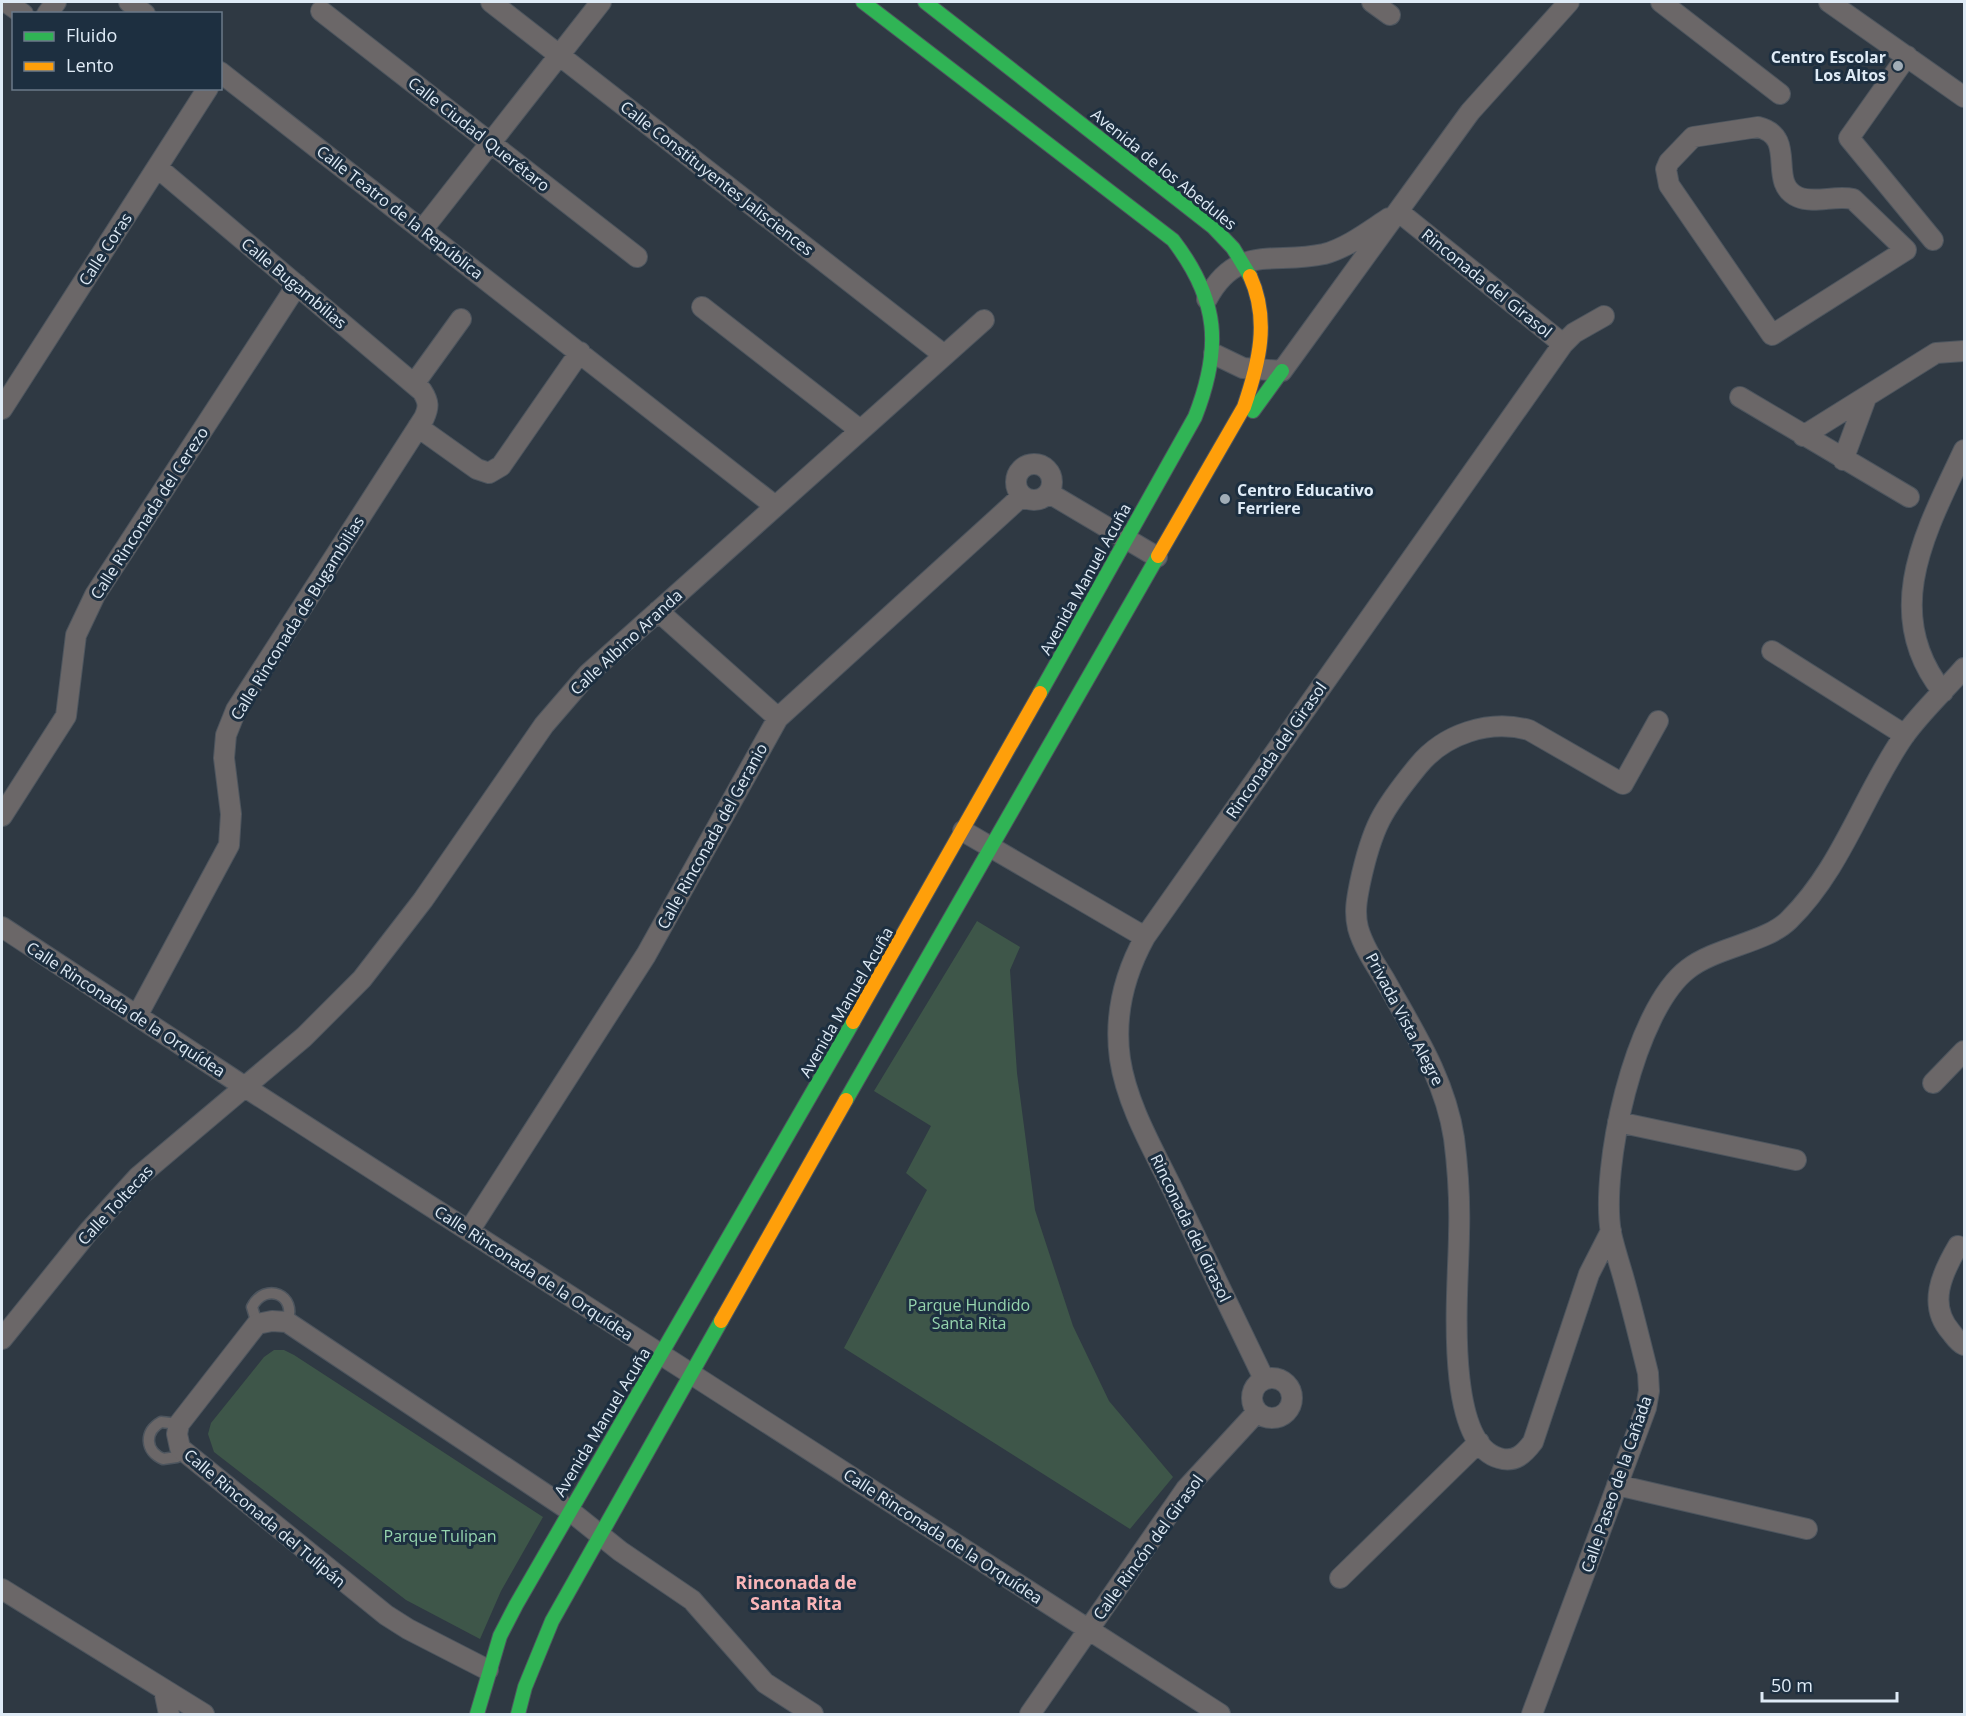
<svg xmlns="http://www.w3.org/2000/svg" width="1966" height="1716" font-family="'Open Sans',sans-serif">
	<rect width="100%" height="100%" fill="#2f3943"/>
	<path fill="#3e5649" d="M 977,921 L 1020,947 L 1010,970 L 1017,1073 L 1035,1210 L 1073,1326 L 1109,1401 L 1173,1477 L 1130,1529 L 844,1348 L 927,1190 L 906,1173 L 931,1126 L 874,1091 Z
		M 274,1350 L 284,1350 L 294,1355 L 543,1517 L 501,1591 L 480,1639 L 406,1600 L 214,1452 L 208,1434 L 211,1423 L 264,1357 Z"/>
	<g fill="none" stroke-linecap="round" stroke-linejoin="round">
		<defs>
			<path id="lane" d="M 257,1324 L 252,1307 C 265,1281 298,1295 287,1322
				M 179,1424 L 161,1422 C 144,1432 145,1451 163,1459 L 177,1457 L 183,1452"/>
			<path id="street" d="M 6,2 L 23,14
				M 129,2 L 145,14
				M 491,2 L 944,355
				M 1372,2 L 1390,15
				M 1661,2 L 1780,94
				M 1829,2 L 1964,97
				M 321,11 L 637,257
				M 47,14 L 56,2
				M 1907,56 L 1849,138 L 1933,240
				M 220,72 L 775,506
				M 1758,127 C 1799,137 1766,183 1798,197 C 1814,204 1835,195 1853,199 L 1906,250 L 1772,335 L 1669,185 L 1666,169 L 1669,162 L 1693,137 Z
				M 1399,212 L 1563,344
				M 423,229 L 601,2
				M 1207,299 C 1237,243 1274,265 1324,254 C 1347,248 1369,231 1389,218
				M 702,307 L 860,430
				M 1214,354 L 1243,368 L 1282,371 L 1470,112 L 1569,2
				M 414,384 L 461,319
				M 1740,397 L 1909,497
				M 2,409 L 208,88
				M 418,427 L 477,469 L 489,473 L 501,466 L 580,352
				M 1803,436 L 1936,353 L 1964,351
				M 1843,460 L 1866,398
				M1016 482a18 18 0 1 1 36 0a18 18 0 1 1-36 0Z
				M 1049,493 L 1157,557
				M 658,611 L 778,718
				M 1772,651 L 1905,735
				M 1943,692 C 1879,612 1927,529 1964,450
				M 2,816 L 66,716 L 76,635 L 95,595 L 297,285
				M 963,831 L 1145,937
				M 2,927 L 245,1087 L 1220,1714
				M 137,1016 L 229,845 L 231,814 L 224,758 L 226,735 L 236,710 L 424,418 C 429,407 429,402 422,391 L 158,168
				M 1933,1083 L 1964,1051
				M 1618,1122 L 1796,1160
				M 469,1231 L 646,955 L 778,718 L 1022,496
				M 1611,1231 L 1589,1274 L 1533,1442 C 1524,1454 1515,1463 1499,1458 C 1442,1442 1459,1280 1459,1234 C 1460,1203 1458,1169 1454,1138 C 1445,1079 1414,1032 1385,980 C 1375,964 1363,946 1358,928 C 1354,912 1357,898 1360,883 C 1372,827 1382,810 1418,766 C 1444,734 1489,719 1529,730 L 1623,784 L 1658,721
				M 1958,1246 C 1942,1273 1927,1305 1951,1332 C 1955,1337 1958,1342 1964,1345
				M 2,1339 L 89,1231 L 138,1177 L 304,1037 L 362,979 L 423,900 L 544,725 L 588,674 L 984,320
				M1252 1398a20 20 0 1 1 40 0a20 20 0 1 1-40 0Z
				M 1264,1379 C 1234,1316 1203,1253 1173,1190 C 1153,1149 1127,1105 1120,1059 C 1114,1016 1124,975 1145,937 L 1563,344 L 1574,333 L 1604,316
				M 1617,1485 L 1807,1529
				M 1340,1578 L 1479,1442
				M 2,1589 L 204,1714
				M 488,1670 L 408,1629 L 386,1615 L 180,1448 L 177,1434 L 179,1424 L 257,1324 L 272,1321 L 287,1322 L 569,1510 L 620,1551 L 692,1600 L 765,1683 L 813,1714
				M 164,1690 L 169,1714
				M 1030,1714 L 1186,1489 L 1257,1412
				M 1532,1714 L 1646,1408 L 1649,1391 L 1648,1373 C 1640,1341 1632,1308 1623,1276 C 1619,1262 1614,1247 1611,1233 C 1600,1169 1634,1010 1688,969 C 1716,947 1766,943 1789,920 C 1842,868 1863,795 1904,736 C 1921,712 1945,690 1964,668"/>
			<path id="fast" d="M 863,2 L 1173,240 C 1219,300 1222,348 1195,417 L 1040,693
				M 925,2 L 1213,227 L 1233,248 L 1250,276
				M 1253,411 L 1282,371
				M 846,1100 L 1158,556
				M 477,1714 L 500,1636 L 516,1605 L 853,1022
				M 518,1714 L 525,1687 L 552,1621 L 721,1321"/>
			<path id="slow" d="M 1158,556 L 1244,407 C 1259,363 1270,320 1250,276
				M 853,1022 L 1040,693
				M 721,1321 L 846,1100"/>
		</defs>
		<use href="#lane" stroke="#4d555e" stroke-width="13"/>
		<use href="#street" stroke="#4d555e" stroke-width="22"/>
		<use href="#fast" stroke="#4d555e" stroke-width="16"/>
		<use href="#slow" stroke="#4d555e" stroke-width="16"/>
		<use href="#lane" stroke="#6b6768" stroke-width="10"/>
		<use href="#street" stroke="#6b6768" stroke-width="20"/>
		<use href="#fast" stroke="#30b455" stroke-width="14"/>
		<use href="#slow" stroke="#ff9f0a" stroke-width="14"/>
	</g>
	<g fill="#a1adb7" stroke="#1d2f40" stroke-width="2">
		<circle cx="1898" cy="66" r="6"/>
		<circle cx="1225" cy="499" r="6"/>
	</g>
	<g text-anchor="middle" stroke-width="6" stroke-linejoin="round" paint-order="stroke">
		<g font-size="16" font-weight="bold" fill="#dfebf6" stroke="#1d2f40" text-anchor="end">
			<text x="1886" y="63">Centro Escolar<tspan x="1886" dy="18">Los Altos</tspan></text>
			<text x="1237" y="496" text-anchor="start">Centro Educativo<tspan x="1237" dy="18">Ferriere</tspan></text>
		</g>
		<g font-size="16" fill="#dfebf6" stroke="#1d2f40">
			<text transform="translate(479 134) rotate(38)" y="6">Calle Ciudad Querétaro</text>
			<text transform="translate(1164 169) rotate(39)" y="6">Avenida de los Abedules</text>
			<text transform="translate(717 178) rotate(38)" y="6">Calle Constituyentes Jalisciences</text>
			<text transform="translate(400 212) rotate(38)" y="6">Calle Teatro de la República</text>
			<text transform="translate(105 249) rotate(-57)" y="6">Calle Coras</text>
			<text transform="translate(294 283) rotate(40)" y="6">Calle Bugambilias</text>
			<text transform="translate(1487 283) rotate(39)" y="6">Rinconada del Girasol</text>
			<text transform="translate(149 513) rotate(-57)" y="6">Calle Rinconada del Cerezo</text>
			<text transform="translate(1085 579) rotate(-61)" y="6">Avenida Manuel Acuña</text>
			<text transform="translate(297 618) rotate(-58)" y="6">Calle Rinconada de Bugambilias</text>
			<text transform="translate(626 642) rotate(-43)" y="6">Calle Albino Aranda</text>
			<text transform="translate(1276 750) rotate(-55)" y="6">Rinconada del Girasol</text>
			<text transform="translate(712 836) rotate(-61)" y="6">Calle Rinconada del Geranio</text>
			<text transform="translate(846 1002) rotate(-60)" y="6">Avenida Manuel Acuña</text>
			<text transform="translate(126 1009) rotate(33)" y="6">Calle Rinconada de la Orquídea</text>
			<text transform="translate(1405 1019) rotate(62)" y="6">Privada Vista Alegre</text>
			<text transform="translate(115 1205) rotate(-47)" y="6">Calle Toltecas</text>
			<text transform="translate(1191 1228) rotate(64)" y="6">Rinconada del Girasol</text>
			<text transform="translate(534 1273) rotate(33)" y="6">Calle Rinconada de la Orquídea</text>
			<text transform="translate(602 1422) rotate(-59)" y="6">Avenida Manuel Acuña</text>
			<text transform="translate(1616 1484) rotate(-71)" y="6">Calle Paseo de la Cañada</text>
			<text transform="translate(265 1518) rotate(40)" y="6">Calle Rinconada del Tulipán</text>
			<text transform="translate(943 1536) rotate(33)" y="6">Calle Rinconada de la Orquídea</text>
			<text transform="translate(1148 1547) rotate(-54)" y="6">Calle Rincón del Girasol</text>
		</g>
		<g font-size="16" fill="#96d5ae" stroke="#1d2f40">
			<text x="969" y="1311">Parque Hundido<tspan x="969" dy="18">Santa Rita</tspan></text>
			<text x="440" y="1542">Parque Tulipan</text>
		</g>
		<g font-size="18" font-weight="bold" fill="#fab5b8" stroke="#1d2f40">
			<text x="796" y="1589">Rinconada de<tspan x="796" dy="21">Santa Rita</tspan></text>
		</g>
	</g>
	<rect width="1966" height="1716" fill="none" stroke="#dfebf6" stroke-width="6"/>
	<rect x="12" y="12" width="210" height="78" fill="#1d2f40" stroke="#6b7a89" stroke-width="1.5"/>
	<rect x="24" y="32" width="30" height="9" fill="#30b455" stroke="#6b7a89" stroke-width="1.5"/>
	<text x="66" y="42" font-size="18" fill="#dfebf6">Fluido</text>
	<rect x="24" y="62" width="30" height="9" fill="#ff9f0a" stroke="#6b7a89" stroke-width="1.5"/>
	<text x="66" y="72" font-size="18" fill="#dfebf6">Lento</text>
	<path d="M1762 1692v9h135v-9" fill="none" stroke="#dfebf6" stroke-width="3"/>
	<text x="1771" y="1692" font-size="18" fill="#dfebf6" stroke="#1d2f40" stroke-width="4.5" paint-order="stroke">50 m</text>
</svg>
